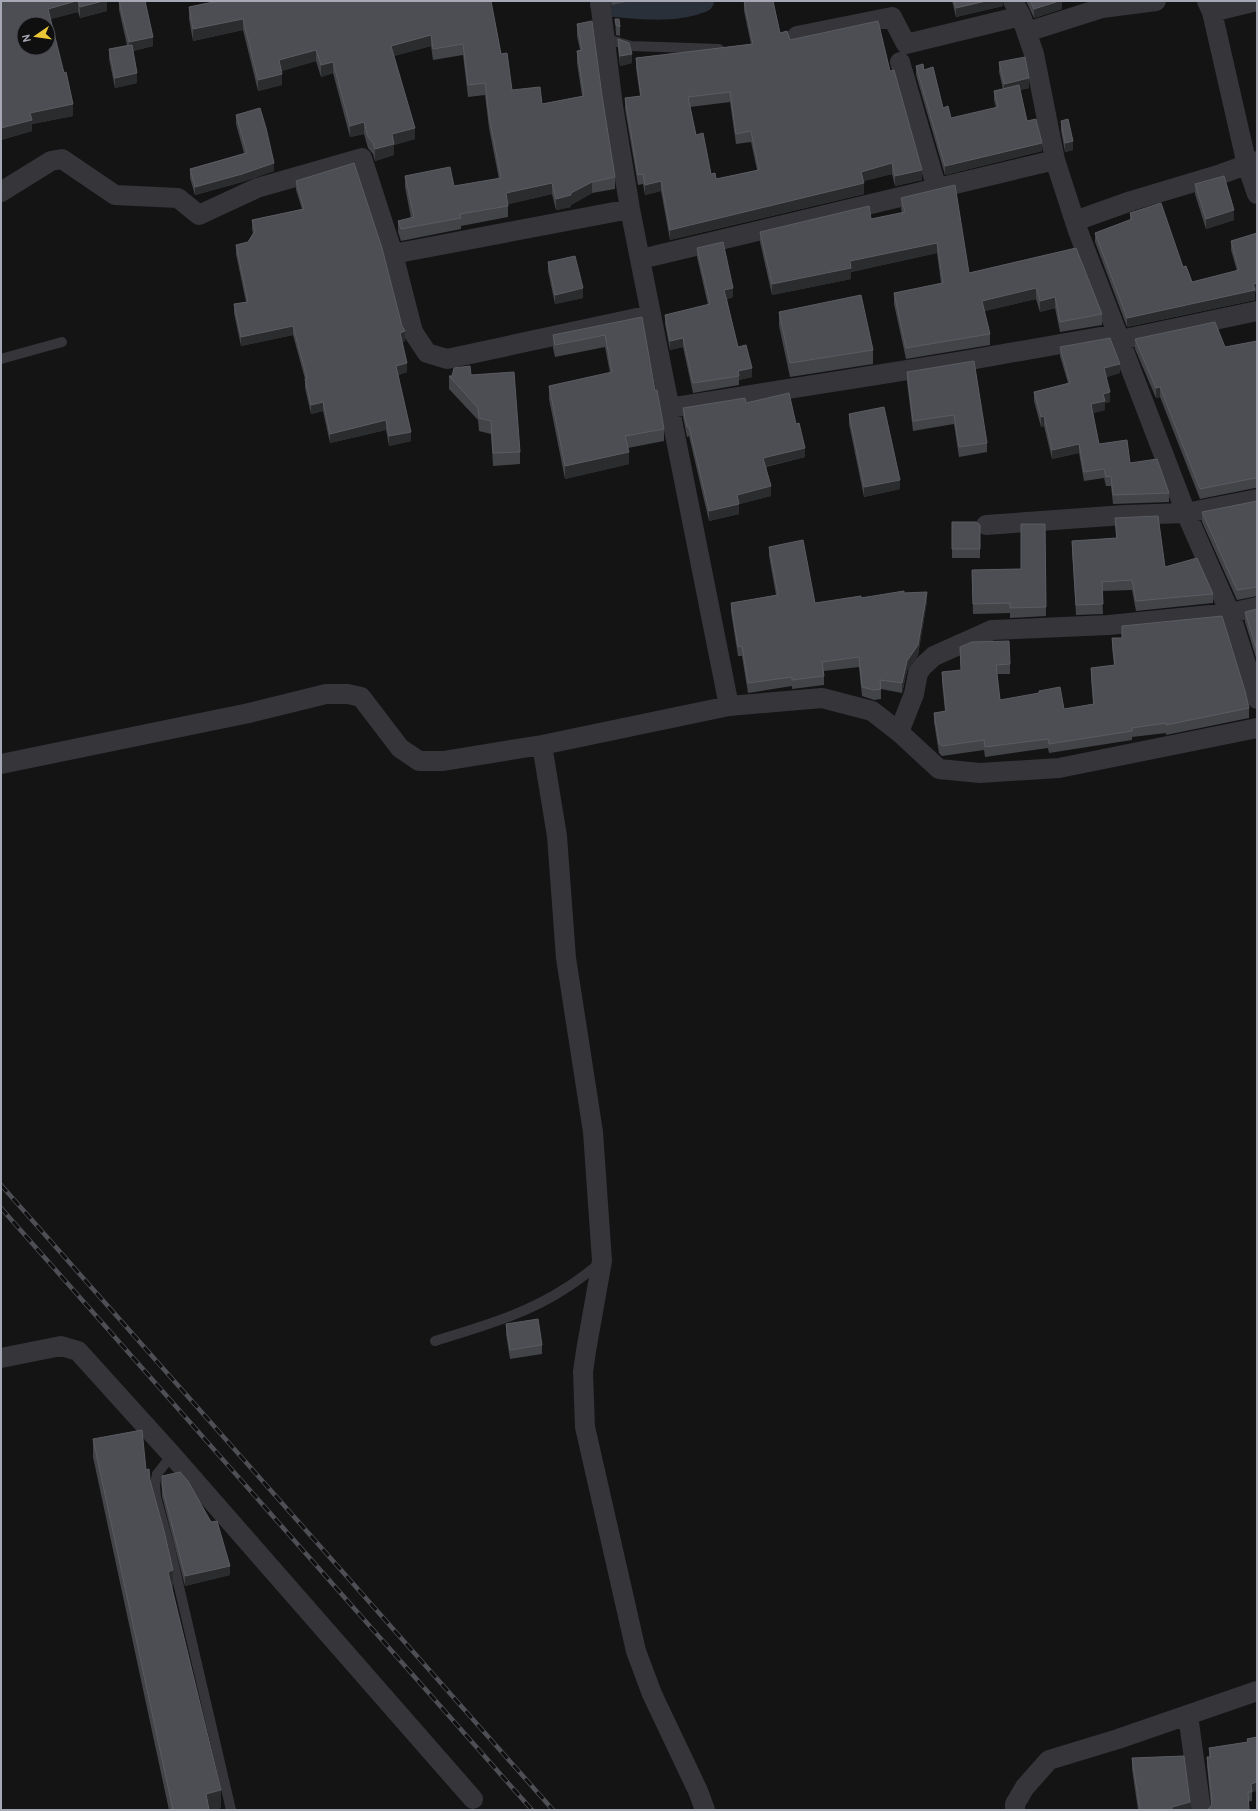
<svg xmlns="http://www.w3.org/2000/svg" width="1258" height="1811" font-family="Overpass,sans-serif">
	<rect width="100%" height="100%" fill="#141415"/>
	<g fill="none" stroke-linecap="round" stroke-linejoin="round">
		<path stroke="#2a3039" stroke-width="22" d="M 601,5 C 634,7 671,14 703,1"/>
		<path stroke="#35353a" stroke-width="10" d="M 604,38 L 631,46 L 719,49
			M 1,359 L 62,342
			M 435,1341 C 480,1327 527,1314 566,1288 C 578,1281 589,1271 601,1263
			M 172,1455 L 157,1474 L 155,1485 L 156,1497 L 170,1548 L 231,1810"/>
		<path stroke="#35353a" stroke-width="20" d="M 600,1 L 613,106 L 630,209 L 729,706
			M 1013,1 L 1021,16 L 1034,54 L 1055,160 L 1078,231 L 1186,513 L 1230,613 L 1257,699
			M 1207,1 L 1212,12 L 1247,165 L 1257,194
			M 1212,12 L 1257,1
			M 1027,32 L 1102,8 L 1156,1
			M 797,36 L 892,17 L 906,44 L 1021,16
			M 900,62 L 937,189
			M 1,192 L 51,161 L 62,159 L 115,195 L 178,198 L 199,215 L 257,188 L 362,158 L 393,254 L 413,332 L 427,353 L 447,359 L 651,315
			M 1075,221 L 1131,201 L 1221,174 L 1257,161
			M 393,254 L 630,209
			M 641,259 L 1055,160
			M 1120,340 L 1257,311
			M 669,408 L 958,362 L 1117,334
			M 986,525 L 1124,515 L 1186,513 L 1257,499
			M 899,732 L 914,694 L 918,673 L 923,666 L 934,656 L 992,630 L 1109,625 L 1230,613 L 1257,607
			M 542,745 L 557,836 L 566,958 L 593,1132 L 602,1261 L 586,1351 L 583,1372 L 585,1427 L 636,1651 L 652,1694 L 698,1791 L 705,1810
			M 1,764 L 249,713 L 326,694 L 348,694 L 361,697 L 400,748 L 419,761 L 443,761 L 542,745 L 729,706 L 822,698 L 872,711 L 899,732 L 939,769 L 980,773 L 1059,768 L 1257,728
			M 1,1358 L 61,1346 L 78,1351 L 172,1455 L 473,1799
			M 1188,1715 L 1201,1810
			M 1015,1810 L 1015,1804 L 1025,1787 L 1049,1760 L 1118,1739 L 1257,1691"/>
		<defs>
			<path id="rail" d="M 1,1185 L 553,1810
				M 1,1208 L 532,1810"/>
		</defs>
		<use href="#rail" stroke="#4e4f55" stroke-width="4.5"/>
		<use href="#rail" stroke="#0f0f10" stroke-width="3" stroke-dasharray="9" stroke-linecap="butt"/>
	</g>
	<path fill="#424447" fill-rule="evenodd" d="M 1,1 L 107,1 L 107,11 L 80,18 L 78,12 L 50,19 L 73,116 L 32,124 L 32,131 L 1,140 Z
		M 119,1 L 153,46 L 133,51 L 137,83 L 115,88 L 109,59 L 109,49 L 127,45 L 119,10 Z
		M 491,1 L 501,54 L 512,90 L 542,104 L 582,96 L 577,63 L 577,51 L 580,50 L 577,36 L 577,24 L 602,96 L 615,177 L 615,189 L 592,193 L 571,205 L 571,207 L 556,210 L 552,194 L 508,204 L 508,217 L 461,226 L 461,229 L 401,241 L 398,232 L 398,221 L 411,218 L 405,187 L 405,176 L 454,186 L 499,179 L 489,128 L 485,95 L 468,97 L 463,55 L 433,60 L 431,46 L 394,56 L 415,139 L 394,145 L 394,155 L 375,161 L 373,154 L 368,148 L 364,134 L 350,137 L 333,73 L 321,77 L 316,61 L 281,71 L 282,85 L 258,91 L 243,30 L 193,41 L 189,19 L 189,7 Z
		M 611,1 L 631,1 L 612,5 Z
		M 744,1 L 780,33 L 790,40 L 890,71 L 922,180 L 895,186 L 892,174 L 863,181 L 864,194 L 670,240 L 661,191 L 645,195 L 643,184 L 638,185 L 625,109 L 625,98 L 640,96 L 636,68 L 636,58 L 751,44 L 744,11 ZM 730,102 L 736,144 L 751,142 L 757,170 L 716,179 L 711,174 L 696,135 L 690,107 Z
		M 952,1 L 1003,1 L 1003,6 L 956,17 Z
		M 1026,1 L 1062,1 L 1062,9 L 1034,18 Z
		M 615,19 L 620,27 L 620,36 L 616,35 Z
		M 618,39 L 632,63 L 620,66 L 618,49 Z
		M 999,62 L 1029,88 L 1020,90 L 1027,121 L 1042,151 L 945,175 L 916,75 L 916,66 L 924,70 L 943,108 L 951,118 L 996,108 L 994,100 L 994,91 L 1003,89 L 999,72 Z
		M 236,115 L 274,171 L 242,182 L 195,195 L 190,178 L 190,169 L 244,153 L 236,124 Z
		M 1061,121 L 1073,150 L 1065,152 L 1061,131 Z
		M 296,181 L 405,341 L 402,342 L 407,372 L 398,375 L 411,441 L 389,446 L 386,430 L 330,443 L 323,411 L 311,414 L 305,388 L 305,379 L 293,335 L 241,346 L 234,313 L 234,304 L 246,302 L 236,254 L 236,245 L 248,242 L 253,233 L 252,230 L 252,220 L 302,209 L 296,190 Z
		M 1195,184 L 1234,220 L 1206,229 L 1195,194 Z
		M 901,198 L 969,273 L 1076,248 L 1102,314 L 1102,325 L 1060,332 L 1055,308 L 1040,312 L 1036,299 L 984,311 L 990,334 L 990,345 L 906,359 L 894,304 L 894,293 L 941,283 L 937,253 L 851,272 L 851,279 L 772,295 L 760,242 L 760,232 L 871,219 L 902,213 L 901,209 Z
		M 1130,213 L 1183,267 L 1192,282 L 1237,271 L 1231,250 L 1231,241 L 1255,292 L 1255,300 L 1127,327 L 1095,242 L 1095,233 L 1130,220 Z
		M 697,248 L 733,297 L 727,299 L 738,347 L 752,377 L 739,380 L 739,385 L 693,393 L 683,347 L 670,350 L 665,324 L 665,315 L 708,305 L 697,257 Z
		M 548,262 L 583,298 L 555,304 L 548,271 Z
		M 779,312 L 873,350 L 873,364 L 790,377 L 779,326 Z
		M 642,317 L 655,390 L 664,429 L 664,441 L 628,448 L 629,464 L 565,479 L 549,399 L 549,386 L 610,373 L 605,347 L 555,357 L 553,348 L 553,335 Z
		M 1135,339 L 1225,347 L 1257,341 L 1257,488 L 1255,488 L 1200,499 L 1160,397 L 1156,398 L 1135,349 Z
		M 1060,347 L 1120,373 L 1106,377 L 1110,402 L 1105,403 L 1105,410 L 1093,413 L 1099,444 L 1130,463 L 1169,493 L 1169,502 L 1113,504 L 1111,486 L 1106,486 L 1104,478 L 1084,481 L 1079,453 L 1052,459 L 1044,426 L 1041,427 L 1034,401 L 1034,392 L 1068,383 L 1060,356 Z
		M 907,372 L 987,443 L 987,452 L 959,457 L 954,424 L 913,431 L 907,382 Z
		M 471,375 L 520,452 L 520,464 L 493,466 L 491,434 L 479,431 L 478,420 L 449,389 L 449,376 Z
		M 746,403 L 805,457 L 766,467 L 771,496 L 739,504 L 739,514 L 709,521 L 689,436 L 687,437 L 683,417 L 683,408 Z
		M 849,414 L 900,489 L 864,497 L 849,424 Z
		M 1257,501 L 1257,596 L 1237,600 L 1202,522 L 1202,512 Z
		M 1115,518 L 1165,567 L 1213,594 L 1213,603 L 1136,611 L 1132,590 L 1102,591 L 1103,614 L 1076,615 L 1072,550 L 1072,541 L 1116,538 Z
		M 952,522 L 980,525 L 980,558 L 952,558 Z
		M 1045,524 L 1046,616 L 1010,618 L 1010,613 L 973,614 L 972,570 L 1021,569 Z
		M 769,547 L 815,603 L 861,598 L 904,593 L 927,601 L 918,655 L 907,671 L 902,693 L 881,689 L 881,699 L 874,700 L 862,696 L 859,667 L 824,671 L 824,685 L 792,689 L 792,686 L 748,693 L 742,656 L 738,656 L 731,612 L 731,603 L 776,595 L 769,556 Z
		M 1257,609 L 1257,661 L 1245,622 L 1245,612 Z
		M 1112,638 L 1249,708 L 1249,718 L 1166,735 L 1166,733 L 1132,737 L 1132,740 L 1049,753 L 1048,748 L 985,757 L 984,750 L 942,756 L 939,753 L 934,722 L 934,713 L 945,711 L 942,682 L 942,672 L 961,670 L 960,647 L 1010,664 L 1010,674 L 997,674 L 1000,700 L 1039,694 L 1039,691 L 1064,709 L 1093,704 L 1091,678 L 1091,668 L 1114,666 L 1112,647 Z
		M 506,1324 L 542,1345 L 542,1354 L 510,1359 L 506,1334 Z
		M 93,1439 L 146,1470 L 150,1480 L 173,1589 L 172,1589 L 221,1808 L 215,1810 L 169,1810 L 93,1457 Z
		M 162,1476 L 230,1575 L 185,1586 L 162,1496 Z
		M 1257,1737 L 1252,1792 L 1252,1801 L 1211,1806 L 1207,1766 L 1207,1757 L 1209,1757 L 1209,1748 L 1247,1742 L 1247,1739 Z
		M 1132,1758 L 1190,1810 L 1138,1810 L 1132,1769 Z"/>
	<path fill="#2b2c2e" d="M 76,1 L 78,1 L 78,12 L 48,20 L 48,9 Z
		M 103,1 L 107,1 L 107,11 L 80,18 L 80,7 Z
		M 986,1 L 1003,1 L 1003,6 L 956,17 L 956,8 Z
		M 1059,1 L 1062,1 L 1062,9 L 1034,18 L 1034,9 Z
		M 243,19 L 243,30 L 193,41 L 193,29 Z
		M 431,35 L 431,46 L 391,57 L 391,46 Z
		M 153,37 L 153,46 L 129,52 L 129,42 Z
		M 316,50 L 316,61 L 279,72 L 279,60 Z
		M 632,54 L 632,63 L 620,66 L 620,56 Z
		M 333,62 L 333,73 L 321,77 L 321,65 Z
		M 137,73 L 137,83 L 115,88 L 115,78 Z
		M 282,74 L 282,85 L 258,91 L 258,80 Z
		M 1029,78 L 1029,88 L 1004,94 L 1004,84 Z
		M 73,104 L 73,116 L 32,124 L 32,131 L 1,140 L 1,128 L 30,113 Z
		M 364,122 L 364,134 L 350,137 L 350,126 Z
		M 415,128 L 415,139 L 394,145 L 394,155 L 375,161 L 375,149 L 392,134 Z
		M 1073,141 L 1073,150 L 1065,152 L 1065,143 Z
		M 1042,143 L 1042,151 L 945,175 L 945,166 Z
		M 274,163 L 274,171 L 242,182 L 195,195 L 195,187 Z
		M 892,163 L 892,174 L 861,182 L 861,172 Z
		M 922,170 L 922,180 L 895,186 L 895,176 Z
		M 661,181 L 661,191 L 645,195 L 645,185 Z
		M 592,182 L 592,193 L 571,205 L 571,207 L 556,210 L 556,199 L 571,193 Z
		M 552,183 L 552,194 L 506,205 L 506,193 Z
		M 864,183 L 864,194 L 670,240 L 670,230 Z
		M 1234,210 L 1234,220 L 1206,229 L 1206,219 Z
		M 937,243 L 937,253 L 851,272 L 851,279 L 772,295 L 772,284 L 850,261 Z
		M 1257,283 L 1257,292 L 1255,292 L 1255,300 L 1127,327 L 1127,318 Z
		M 583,288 L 583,298 L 555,304 L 555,295 Z
		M 733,288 L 733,297 L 724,299 L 724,290 Z
		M 1036,288 L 1036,299 L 982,312 L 982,301 Z
		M 1055,297 L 1055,308 L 1040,312 L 1040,301 Z
		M 293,326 L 293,335 L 241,346 L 241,337 Z
		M 405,331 L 405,341 L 400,342 L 400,333 Z
		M 683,338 L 683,347 L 670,350 L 670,341 Z
		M 407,363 L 407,372 L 396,375 L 396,366 Z
		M 1120,364 L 1120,373 L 1104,378 L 1104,368 Z
		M 752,368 L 752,377 L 739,380 L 739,376 L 738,371 Z
		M 1160,387 L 1160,397 L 1156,398 L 1156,388 Z
		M 1110,392 L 1110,402 L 1105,403 L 1105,410 L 1091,414 L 1091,404 L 1103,394 Z
		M 323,402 L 323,411 L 311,414 L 311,405 Z
		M 1044,416 L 1044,426 L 1041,427 L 1041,417 Z
		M 386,420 L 386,430 L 330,443 L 330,434 Z
		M 411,432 L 411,441 L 389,446 L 389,436 Z
		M 1079,444 L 1079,453 L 1052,459 L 1052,450 Z
		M 805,448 L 805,457 L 763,467 L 763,458 Z
		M 629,452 L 629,464 L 565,479 L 565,466 Z
		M 900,480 L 900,489 L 864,497 L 864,487 Z
		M 771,486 L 771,496 L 737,505 L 737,495 Z
		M 739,504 L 739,514 L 709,521 L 709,511 Z
		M 927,592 L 927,601 L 918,655 L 907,671 L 902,693 L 902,683 L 907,661 Z
		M 230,1566 L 230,1575 L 185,1586 L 185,1576 Z
		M 173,1570 L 173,1589 L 168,1590 L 168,1572 Z
		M 1257,1782 L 1257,1791 L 1252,1792 L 1251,1784 Z
		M 221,1790 L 221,1808 L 215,1810 L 206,1810 L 206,1794 Z
		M 1190,1802 L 1190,1810 L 1172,1810 L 1172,1807 Z"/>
	<path fill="#4d4e53" stroke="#5b5c62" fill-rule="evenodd" d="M 1,1 L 76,1 L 48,9 L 64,73 L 66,72 L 73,104 L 30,113 L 32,120 L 1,128 ZM 24,24 L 48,24 L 48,48 L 24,48 Z
		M 78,1 L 103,1 L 80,7 Z
		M 119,1 L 145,1 L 153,37 L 129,42 Z
		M 218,1 L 491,1 L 501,54 L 507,53 L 512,90 L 540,87 L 542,104 L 584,96 L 577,51 L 582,50 L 577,24 L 592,21 L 602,96 L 615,177 L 592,182 L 571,193 L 571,195 L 556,199 L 552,183 L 506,193 L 508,206 L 460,214 L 461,218 L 401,229 L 398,221 L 414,217 L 405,176 L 450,167 L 454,186 L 501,178 L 489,116 L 485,83 L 468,85 L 463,44 L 433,49 L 431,35 L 391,46 L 415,128 L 392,134 L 394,144 L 375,149 L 373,143 L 368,137 L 364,122 L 350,126 L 333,62 L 321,65 L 316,50 L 279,60 L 282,74 L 258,80 L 243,19 L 193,29 L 189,7 Z
		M 744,1 L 773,1 L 780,33 L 787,31 L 790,40 L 878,21 L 890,71 L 894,70 L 922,170 L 895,176 L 892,163 L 861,172 L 864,183 L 670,230 L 661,181 L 645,185 L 643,174 L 638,175 L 625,98 L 641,96 L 636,58 L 753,44 ZM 730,92 L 736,134 L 751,131 L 759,170 L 716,179 L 715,173 L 711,174 L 703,133 L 696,135 L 688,97 Z
		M 954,1 L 986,1 L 956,8 Z
		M 1030,1 L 1059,1 L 1034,9 Z
		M 615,19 L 619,19 L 620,27 L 616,25 Z
		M 618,39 L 629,43 L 632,54 L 620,56 Z
		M 132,45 L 137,73 L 115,78 L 109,49 Z
		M 1025,57 L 1029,78 L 1004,84 L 999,62 Z
		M 923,64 L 924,70 L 933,67 L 943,108 L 948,106 L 951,118 L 998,107 L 994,91 L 1019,85 L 1027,121 L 1036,119 L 1042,143 L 945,166 L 916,66 Z
		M 260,108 L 266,128 L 274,163 L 242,174 L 195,187 L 190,169 L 247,153 L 236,115 Z
		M 1068,119 L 1073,141 L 1065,143 L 1061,121 Z
		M 354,163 L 382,248 L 402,326 L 405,331 L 400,333 L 407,363 L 396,366 L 411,432 L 389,436 L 386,420 L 330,434 L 323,402 L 311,405 L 305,379 L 307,378 L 293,326 L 241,337 L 234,304 L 248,302 L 236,245 L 248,242 L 255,231 L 252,220 L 304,209 L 296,181 Z
		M 1224,176 L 1234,210 L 1206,219 L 1195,184 Z
		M 955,185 L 969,273 L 1076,248 L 1102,314 L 1060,322 L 1055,297 L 1040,301 L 1036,288 L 982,301 L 990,334 L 906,348 L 894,293 L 943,283 L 937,243 L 850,261 L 851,268 L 772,284 L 760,232 L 869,206 L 871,219 L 905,212 L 901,198 Z
		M 1161,203 L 1183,267 L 1186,266 L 1192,282 L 1239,270 L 1231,241 L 1257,233 L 1257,283 L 1253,284 L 1255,290 L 1127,318 L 1095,233 L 1132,219 L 1130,213 Z
		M 723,242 L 733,288 L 724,290 L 738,347 L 746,345 L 752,368 L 738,371 L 739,376 L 693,383 L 683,338 L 670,341 L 665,315 L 710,304 L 697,248 Z
		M 575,256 L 583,288 L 555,295 L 548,262 Z
		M 861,295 L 873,350 L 790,363 L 779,312 Z
		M 642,317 L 655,390 L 657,390 L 664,429 L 625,436 L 629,452 L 565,466 L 549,386 L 612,372 L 605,335 L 555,345 L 553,335 Z
		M 1215,322 L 1225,347 L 1257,341 L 1257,479 L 1255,478 L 1200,489 L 1160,387 L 1156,388 L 1135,339 Z
		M 1110,338 L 1120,364 L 1104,368 L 1110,392 L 1103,394 L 1105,401 L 1091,404 L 1099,444 L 1127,440 L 1130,463 L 1157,459 L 1169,493 L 1113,495 L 1111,476 L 1106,477 L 1104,469 L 1084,472 L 1079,444 L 1052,450 L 1044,416 L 1041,417 L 1034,392 L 1070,383 L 1060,347 Z
		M 974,361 L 987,443 L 959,447 L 954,415 L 913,421 L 907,372 Z
		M 470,366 L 471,375 L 514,372 L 520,452 L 493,453 L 491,421 L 479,418 L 478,408 L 449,376 L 452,376 L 454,368 Z
		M 789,393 L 796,424 L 799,423 L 805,448 L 763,458 L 771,486 L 737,495 L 739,504 L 709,511 L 689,427 L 687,427 L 683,408 L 745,398 L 746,403 Z
		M 884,407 L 900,480 L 864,487 L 849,414 Z
		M 1257,501 L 1257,587 L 1237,590 L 1202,512 Z
		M 1158,516 L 1165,567 L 1197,558 L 1213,594 L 1136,601 L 1132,580 L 1102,582 L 1103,604 L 1076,605 L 1072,541 L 1117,538 L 1115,518 Z
		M 952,522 L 976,522 L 980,525 L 980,549 L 952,549 Z
		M 1021,524 L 1045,524 L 1046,607 L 1010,608 L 1010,603 L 973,604 L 972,570 L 1021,569 Z
		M 803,540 L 815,603 L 861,596 L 861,598 L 904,591 L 904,593 L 927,592 L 918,645 L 907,661 L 902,683 L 880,680 L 881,689 L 874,690 L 862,687 L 859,657 L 822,662 L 824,676 L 792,680 L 792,677 L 748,683 L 742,646 L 738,647 L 731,603 L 778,595 L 769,547 Z
		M 1257,609 L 1257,651 L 1245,612 Z
		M 1222,616 L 1245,691 L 1249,708 L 1166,725 L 1166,723 L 1132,728 L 1132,731 L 1049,744 L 1048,739 L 985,747 L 984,740 L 942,746 L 939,744 L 934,713 L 946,711 L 942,672 L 961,670 L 960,647 L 972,642 L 1009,641 L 1010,664 L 996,665 L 1000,700 L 1039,693 L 1039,691 L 1060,687 L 1064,709 L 1094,704 L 1091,668 L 1115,665 L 1112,638 L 1122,638 L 1122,626 Z
		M 538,1319 L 542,1345 L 510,1350 L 506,1324 Z
		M 142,1430 L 146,1470 L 149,1469 L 150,1480 L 164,1531 L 173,1570 L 168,1572 L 221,1790 L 206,1794 L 209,1810 L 173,1810 L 93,1439 Z
		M 180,1472 L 188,1481 L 211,1522 L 217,1521 L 230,1566 L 185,1576 L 162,1486 L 162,1476 Z
		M 1257,1737 L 1257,1782 L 1251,1784 L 1252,1792 L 1248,1792 L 1249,1810 L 1207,1810 L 1211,1806 L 1212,1800 L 1207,1757 L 1211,1757 L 1209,1748 L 1248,1742 L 1247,1739 Z
		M 1184,1756 L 1190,1802 L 1172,1807 L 1172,1810 L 1140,1810 L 1132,1758 Z"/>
	<rect width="1258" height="1811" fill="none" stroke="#a6a8b5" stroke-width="4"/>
	<g transform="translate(36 36) rotate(257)"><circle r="19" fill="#0f0f10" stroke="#4b4c52"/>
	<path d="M0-3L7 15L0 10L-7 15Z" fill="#ebc736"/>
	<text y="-6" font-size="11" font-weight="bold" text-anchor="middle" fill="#a6a8b5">N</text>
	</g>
</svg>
